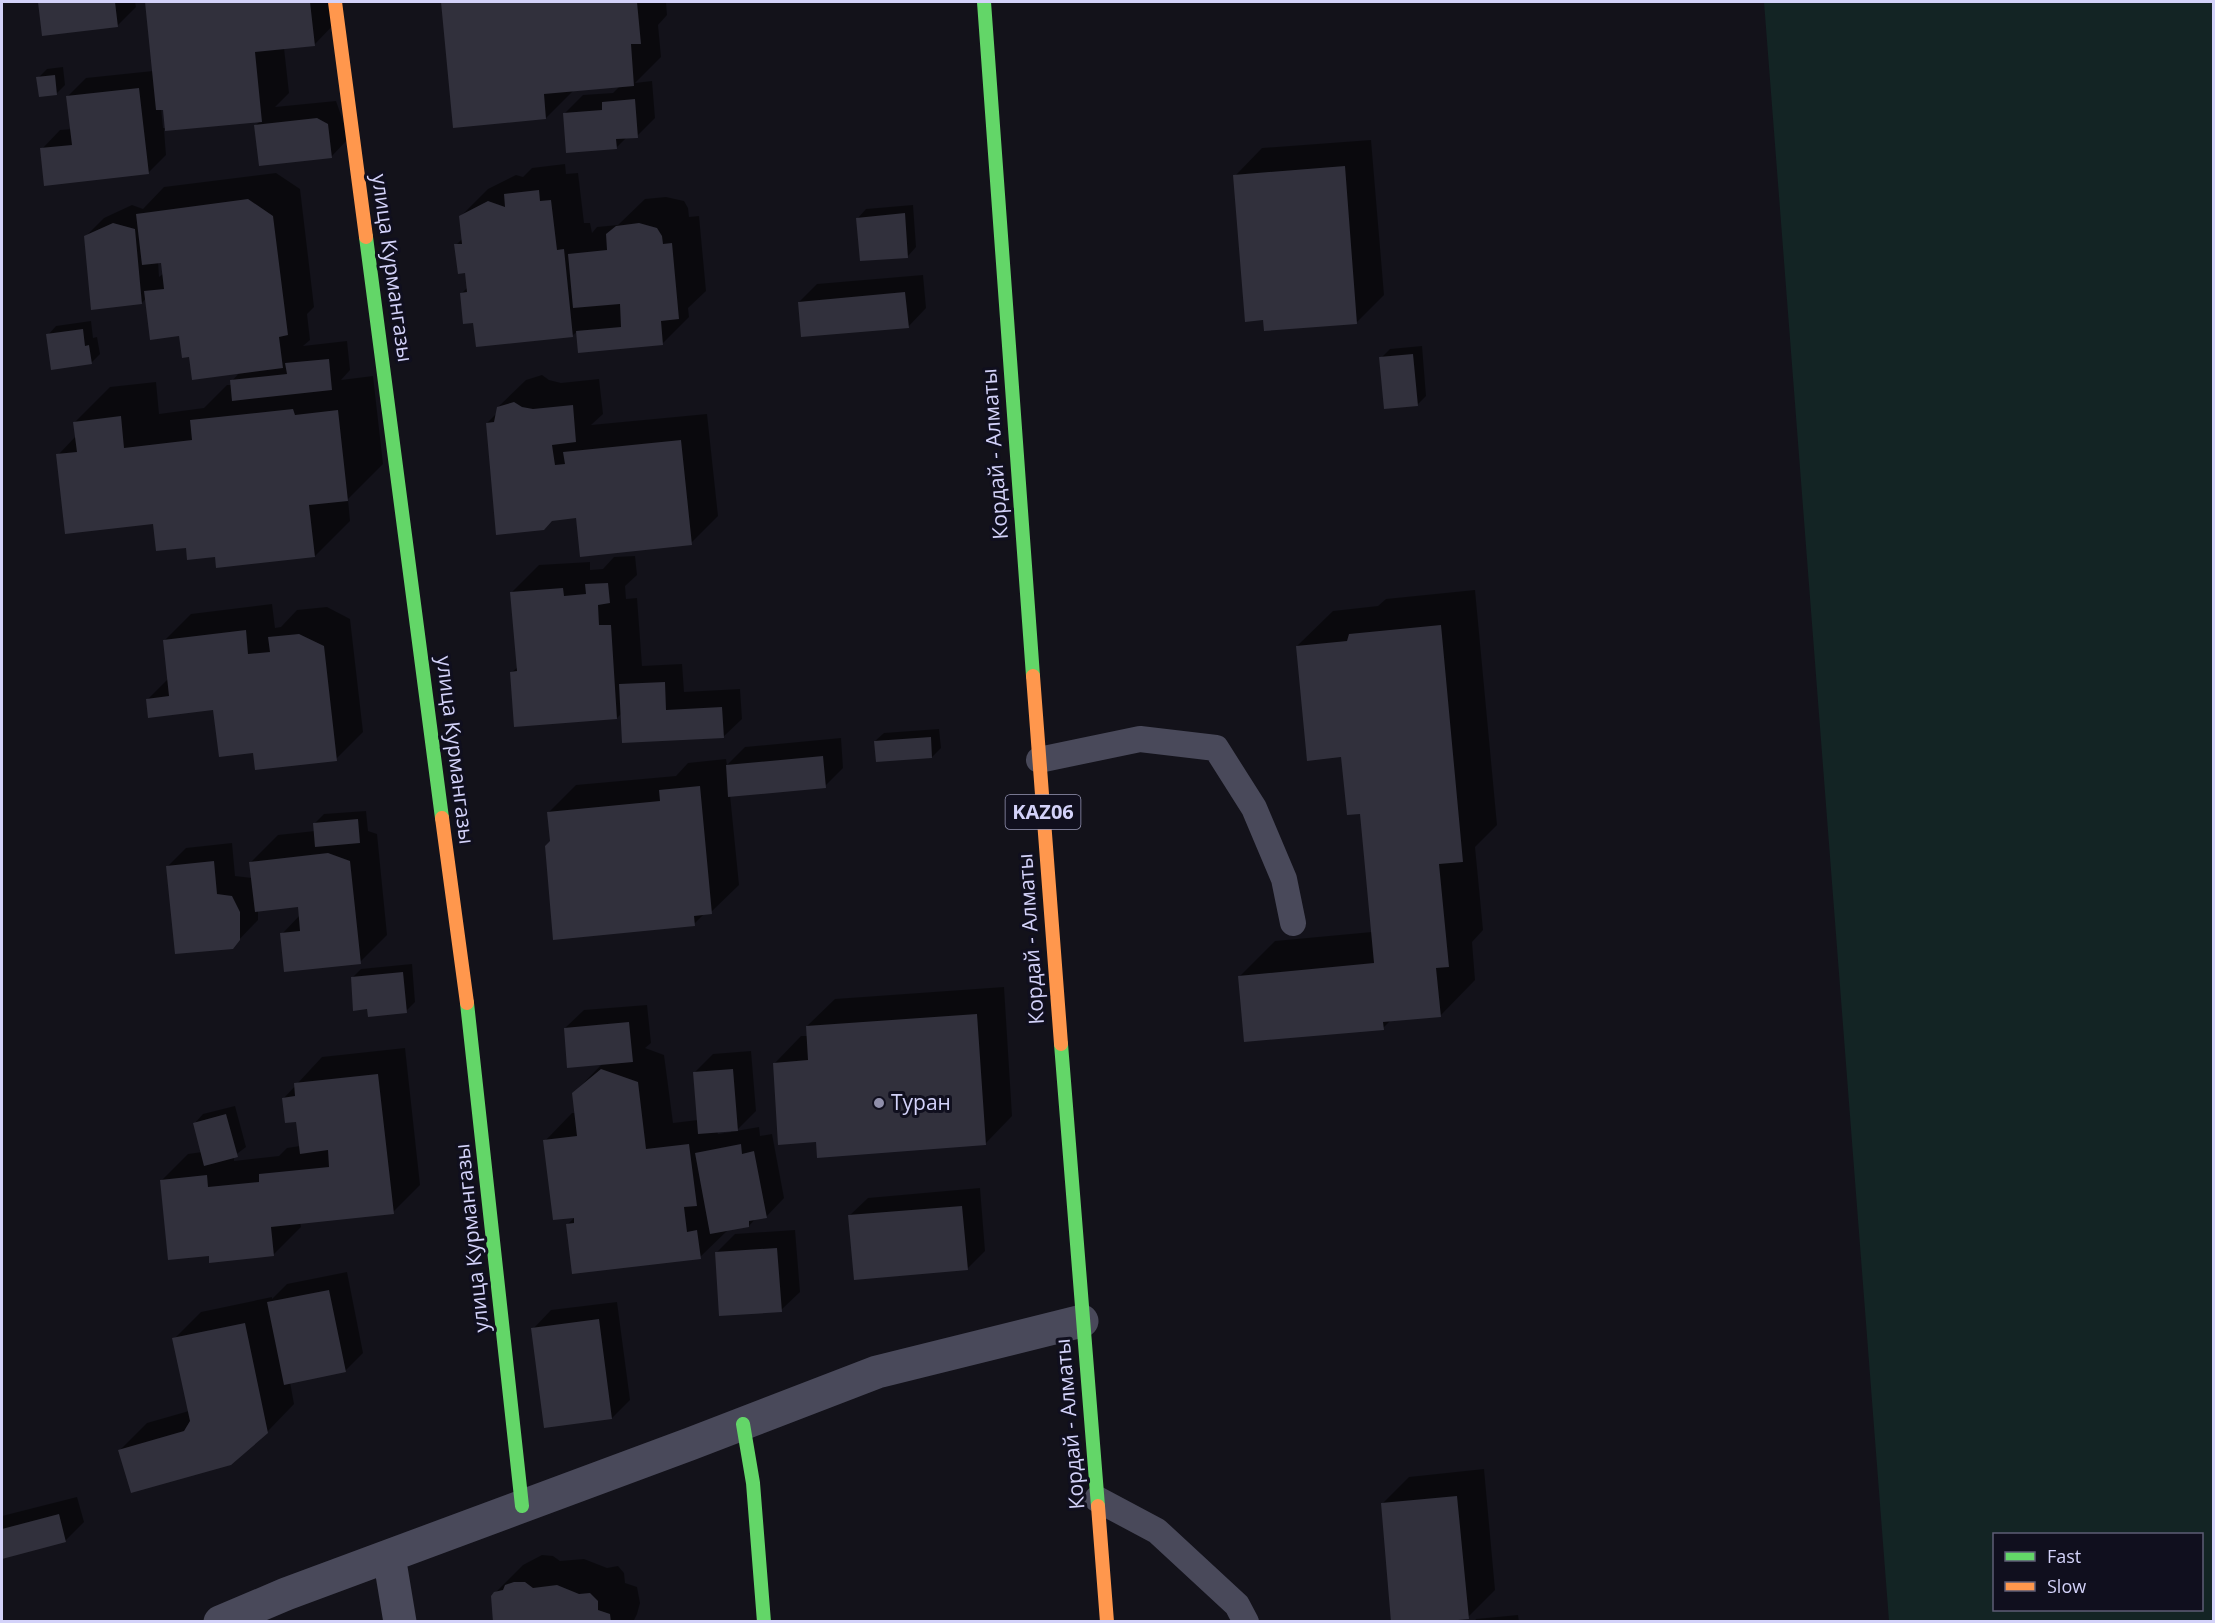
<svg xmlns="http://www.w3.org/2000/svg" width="2215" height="1623" font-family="'Open Sans',sans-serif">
	<rect width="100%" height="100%" fill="#13121a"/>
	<path fill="#132424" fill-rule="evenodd" d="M 1764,2 L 2213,2 L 2213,1621 L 1889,1621 ZM 1994,1534 L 2202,1534 L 2202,1610 L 1994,1610 Z"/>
	<path fill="#0007" fill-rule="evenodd" d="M 39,2 L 135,2 L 136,7 L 117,26 L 43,35 Z
		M 146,2 L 339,2 L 341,17 L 314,45 L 284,48 L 289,93 L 275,107 L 336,101 L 349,138 L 331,157 L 255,126 L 260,121 L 164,130 L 166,155 L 148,173 L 42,149 L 60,130 L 72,129 L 68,96 L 86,78 L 153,71 ZM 161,108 L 164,108 L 166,128 L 163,128 Z
		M 443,2 L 666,2 L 667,15 L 658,25 L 661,57 L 635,83 L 652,81 L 655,118 L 637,136 L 627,137 L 616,148 L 564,114 L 583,95 L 613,93 L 620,86 L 573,91 L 546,118 L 454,126 Z
		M 63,67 L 65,85 L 56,94 L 38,78 L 47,69 Z
		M 1371,140 L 1384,295 L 1357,322 L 1235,176 L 1262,148 Z
		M 565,164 L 566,174 L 578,173 L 584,223 L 590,223 L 592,233 L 597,227 L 618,225 L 645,199 L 666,197 L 684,201 L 688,208 L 689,217 L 699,216 L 706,291 L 688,308 L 689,317 L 662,344 L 579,351 L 578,331 L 573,335 L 475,321 L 461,294 L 468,287 L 466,272 L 456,245 L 463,238 L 461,216 L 488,189 L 516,175 L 523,177 L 532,168 Z
		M 276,173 L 300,189 L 314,307 L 307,314 L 310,340 L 303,346 L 347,341 L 350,370 L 341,380 L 373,376 L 383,464 L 348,499 L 350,521 L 315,556 L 217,556 L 187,546 L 58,455 L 76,436 L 75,422 L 110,387 L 156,382 L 159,414 L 204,408 L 227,385 L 232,385 L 232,381 L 240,372 L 191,356 L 180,335 L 146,298 L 142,303 L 85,237 L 104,218 L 132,205 L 143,209 L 164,187 ZM 158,261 L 163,261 L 164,273 L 159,277 Z
		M 913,205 L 916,247 L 908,256 L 858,218 L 866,209 Z
		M 923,275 L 926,308 L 908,327 L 799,302 L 817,284 Z
		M 91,321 L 93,338 L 97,337 L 100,354 L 91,363 L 48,335 L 56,326 Z
		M 1422,346 L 1426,396 L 1417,405 L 1381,358 L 1390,349 Z
		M 542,375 L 549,380 L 561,383 L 599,379 L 603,414 L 591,425 L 707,414 L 718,516 L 691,543 L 577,516 L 487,423 L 497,413 L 498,407 L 526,380 Z
		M 635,556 L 637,575 L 625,586 L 626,599 L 637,598 L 642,666 L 682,664 L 684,692 L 740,689 L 742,719 L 723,737 L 622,713 L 617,718 L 512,672 L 518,667 L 512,592 L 539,565 L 590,562 L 590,570 L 603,569 L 614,557 Z
		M 1475,590 L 1497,825 L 1475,847 L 1483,930 L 1472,942 L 1475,980 L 1440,1016 L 1391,1020 L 1383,1028 L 1239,977 L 1275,941 L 1372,932 L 1361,812 L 1343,756 L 1297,646 L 1333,611 L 1378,606 L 1386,599 Z
		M 272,604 L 275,628 L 281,627 L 297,610 L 327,607 L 350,619 L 363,732 L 336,759 L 254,751 L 214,709 L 147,700 L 169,678 L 164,641 L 191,614 Z
		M 939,729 L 941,748 L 932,757 L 875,741 L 884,733 Z
		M 841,738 L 843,768 L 825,786 L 730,795 L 739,885 L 711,912 L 705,913 L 694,924 L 552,841 L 548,813 L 576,785 L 676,776 L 688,763 L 726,759 L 727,765 L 745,747 Z
		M 366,811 L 368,831 L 377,834 L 387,935 L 360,962 L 282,934 L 300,915 L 299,906 L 258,910 L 258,920 L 232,947 L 167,867 L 186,848 L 232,843 L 235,876 L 252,878 L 251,862 L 278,835 L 315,831 L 315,823 L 324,814 Z
		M 412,964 L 415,1002 L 406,1011 L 368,1008 L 352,978 L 361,969 Z
		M 1004,987 L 1012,1116 L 985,1144 L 817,1141 L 774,1064 L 801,1036 L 808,1036 L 807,1026 L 835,999 Z
		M 647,1005 L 651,1043 L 645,1048 L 664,1055 L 673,1123 L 698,1120 L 694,1073 L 713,1054 L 751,1051 L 756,1111 L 736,1131 L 759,1127 L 760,1136 L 772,1134 L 784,1198 L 766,1217 L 756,1218 L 749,1226 L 728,1230 L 700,1257 L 568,1224 L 576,1216 L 545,1141 L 572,1113 L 575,1113 L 573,1094 L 603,1063 L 565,1028 L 584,1010 ZM 731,1130 L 731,1132 L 718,1134 L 717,1131 Z
		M 405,1048 L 420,1185 L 393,1212 L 300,1222 L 301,1227 L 274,1254 L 210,1254 L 161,1181 L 188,1154 L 202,1152 L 195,1123 L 203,1114 L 235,1106 L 246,1147 L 234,1156 L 234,1161 L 279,1156 L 287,1148 L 300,1146 L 298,1120 L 284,1098 L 322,1057 Z
		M 980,1188 L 985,1251 L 967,1269 L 849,1216 L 868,1198 Z
		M 795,1230 L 800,1292 L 781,1310 L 716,1253 L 735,1234 Z
		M 347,1272 L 363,1353 L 345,1371 L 290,1382 L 294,1404 L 267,1432 L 120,1450 L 147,1423 L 189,1411 L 174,1339 L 201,1312 L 272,1297 L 272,1299 L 287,1284 Z
		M 617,1302 L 630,1400 L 612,1418 L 533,1329 L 551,1310 Z
		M 1484,1469 L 1495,1590 L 1468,1617 L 1382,1504 L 1409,1477 Z
		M 77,1497 L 84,1522 L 65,1541 L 2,1557 L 2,1516 Z
		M 542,1555 L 553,1556 L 560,1561 L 584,1559 L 607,1568 L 618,1566 L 624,1573 L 625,1583 L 637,1587 L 640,1603 L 637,1614 L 633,1622 L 495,1622 L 495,1593 L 523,1565 Z
		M 1518,1615 L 1519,1622 L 1474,1622 L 1476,1619 Z"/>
	<path fill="#31303c" d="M 38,2 L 115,2 L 118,27 L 42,36 Z
		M 145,2 L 310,2 L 315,46 L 255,52 L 262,122 L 165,131 L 163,110 L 156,110 Z
		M 441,2 L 637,2 L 641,44 L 631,44 L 634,86 L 544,94 L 546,119 L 453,128 Z
		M 55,75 L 57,95 L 39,97 L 36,77 Z
		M 139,88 L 149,174 L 44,186 L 40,148 L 72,145 L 66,96 Z
		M 635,99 L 638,138 L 616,139 L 617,149 L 566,153 L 563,113 L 602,110 L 602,102 Z
		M 317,118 L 328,124 L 332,158 L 259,166 L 254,125 Z
		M 1345,166 L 1357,324 L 1264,331 L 1263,320 L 1245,322 L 1233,175 Z
		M 539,190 L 540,201 L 551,200 L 557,250 L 564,249 L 573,337 L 476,347 L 473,323 L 463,324 L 460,293 L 467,292 L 465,273 L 458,274 L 454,244 L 462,244 L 459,216 L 488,201 L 505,207 L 504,194 Z
		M 248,199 L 273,216 L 288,335 L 279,337 L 283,368 L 192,380 L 189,357 L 182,358 L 179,336 L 150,340 L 144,291 L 164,289 L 161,263 L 142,265 L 136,214 Z
		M 905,213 L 908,258 L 860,261 L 856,218 Z
		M 113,223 L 135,229 L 142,304 L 91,310 L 84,236 Z
		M 639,223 L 657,228 L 662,236 L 663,244 L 672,243 L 679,319 L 661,321 L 663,345 L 578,353 L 576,331 L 621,327 L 620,304 L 573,308 L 568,254 L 607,250 L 606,234 L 616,226 Z
		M 905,292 L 909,328 L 801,337 L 798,302 Z
		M 83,329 L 85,346 L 89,345 L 92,364 L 51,370 L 46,334 Z
		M 1413,354 L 1418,406 L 1384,409 L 1379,357 Z
		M 329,359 L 332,390 L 232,401 L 230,380 L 287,374 L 285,363 Z
		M 514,402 L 522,407 L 533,409 L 573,405 L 576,442 L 552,445 L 555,465 L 565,464 L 563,452 L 681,440 L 692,545 L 580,557 L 576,518 L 552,521 L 544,530 L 496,535 L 486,423 L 494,422 L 497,407 Z
		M 293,409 L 295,415 L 338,410 L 348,501 L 309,505 L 315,557 L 216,568 L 215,557 L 187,560 L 186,548 L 156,551 L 153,524 L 65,534 L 56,454 L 77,452 L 73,422 L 121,416 L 124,448 L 192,440 L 190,420 Z
		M 608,583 L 610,603 L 598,605 L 599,625 L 611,625 L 617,719 L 514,727 L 510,672 L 517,671 L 510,592 L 563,588 L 564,596 L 586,594 L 585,584 Z
		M 1441,625 L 1463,862 L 1439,864 L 1449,967 L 1436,968 L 1441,1017 L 1383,1022 L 1384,1030 L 1244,1042 L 1238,976 L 1374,963 L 1360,814 L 1347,815 L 1341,757 L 1307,761 L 1296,646 L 1347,641 L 1349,634 Z
		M 246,630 L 248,654 L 270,652 L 268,637 L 299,634 L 324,646 L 337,761 L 255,770 L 253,753 L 219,757 L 213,710 L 148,718 L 146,699 L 169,696 L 163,640 Z
		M 665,682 L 666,710 L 722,707 L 724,738 L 622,743 L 619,684 Z
		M 931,737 L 932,758 L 876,762 L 874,741 Z
		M 823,756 L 826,788 L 728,797 L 726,765 Z
		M 700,786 L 712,914 L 694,916 L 695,926 L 553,940 L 545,846 L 550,841 L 547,812 L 660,801 L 659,790 Z
		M 358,819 L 360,843 L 315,847 L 313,823 Z
		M 328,853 L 350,861 L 361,964 L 284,972 L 280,933 L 300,931 L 298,907 L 255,912 L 249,862 Z
		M 214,861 L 217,894 L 232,896 L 240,912 L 240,940 L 233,949 L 175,954 L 166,866 Z
		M 403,972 L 407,1013 L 368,1017 L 367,1009 L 353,1011 L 351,977 Z
		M 977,1014 L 986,1145 L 817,1158 L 816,1142 L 778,1145 L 773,1063 L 808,1060 L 806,1026 Z
		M 629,1022 L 633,1062 L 567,1068 L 564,1028 Z
		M 601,1069 L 638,1082 L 646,1149 L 689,1144 L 697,1206 L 684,1207 L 687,1232 L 697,1230 L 701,1259 L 572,1274 L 566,1224 L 574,1223 L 574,1218 L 553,1220 L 543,1140 L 577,1136 L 572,1093 Z
		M 733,1069 L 738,1131 L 698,1134 L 693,1072 Z
		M 378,1074 L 394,1214 L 271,1227 L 274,1256 L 209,1263 L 209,1256 L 168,1260 L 160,1180 L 207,1175 L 208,1187 L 259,1182 L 259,1174 L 329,1167 L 328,1150 L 300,1154 L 296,1122 L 285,1123 L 282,1098 L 295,1096 L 294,1083 Z
		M 226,1114 L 238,1157 L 204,1166 L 193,1123 Z
		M 741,1144 L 742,1154 L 754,1151 L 767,1218 L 749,1221 L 749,1227 L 710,1234 L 695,1153 Z
		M 962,1206 L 968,1270 L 854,1280 L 848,1215 Z
		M 777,1248 L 782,1312 L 719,1316 L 715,1252 Z
		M 329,1290 L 346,1372 L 284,1385 L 267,1302 Z
		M 599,1319 L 612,1419 L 544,1428 L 531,1328 Z
		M 245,1323 L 268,1433 L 231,1465 L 131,1493 L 118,1450 L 184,1431 L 190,1421 L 172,1338 Z
		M 1457,1496 L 1469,1619 L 1437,1622 L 1391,1622 L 1381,1503 Z
		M 59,1514 L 66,1542 L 2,1559 L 2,1529 Z
		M 514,1582 L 525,1582 L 533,1588 L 557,1585 L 579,1594 L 590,1593 L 598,1601 L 598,1610 L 610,1614 L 611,1622 L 493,1622 L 491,1596 L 494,1592 L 503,1590 L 505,1585 Z"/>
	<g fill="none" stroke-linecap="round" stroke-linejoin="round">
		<path stroke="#49495a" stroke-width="26" d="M 1039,760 L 1140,739 L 1216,748 L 1254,808 L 1284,879 L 1293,923
			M 1097,1499 L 1157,1531 L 1237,1605 L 1246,1622"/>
		<path stroke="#49495a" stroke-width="33" d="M 389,1556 L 400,1622
			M 220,1622 L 286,1594 L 690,1444 L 877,1372 L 1082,1321"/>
		<path stroke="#63d668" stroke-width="14" d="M 984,2 L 1033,676
			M 366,237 L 442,818
			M 467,1003 L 522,1506
			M 1061,1044 L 1098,1506
			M 743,1424 L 753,1483 L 764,1622"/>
		<path stroke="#ff974d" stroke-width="14" d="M 335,2 L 366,237
			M 1033,676 L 1061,1044
			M 442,818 L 467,1003
			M 1098,1506 L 1107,1622"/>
	</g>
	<circle fill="#908fab" stroke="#100f1e" stroke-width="2" cx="879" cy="1103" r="6"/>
	<g text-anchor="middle" stroke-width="6" stroke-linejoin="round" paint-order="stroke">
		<rect fill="#100f1e" stroke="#9898b7" stroke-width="1.5" x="1005.5" y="795" width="75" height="34" rx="4.5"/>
		<g font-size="20" font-weight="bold" fill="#d3d2f9">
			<text x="1043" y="819">KAZ06</text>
		</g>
		<g font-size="21" fill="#d3d2f9" stroke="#100f1e">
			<text transform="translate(392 268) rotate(82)" y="7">улица Курмангазы</text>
			<text transform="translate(995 454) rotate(-94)" y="7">Кордай - Алматы</text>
			<text transform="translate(455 750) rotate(83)" y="7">улица Курмангазы</text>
			<text transform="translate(1031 939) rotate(-94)" y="7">Кордай - Алматы</text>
			<text transform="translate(472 1238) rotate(-96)" y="7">улица Курмангазы</text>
			<text transform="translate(1070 1424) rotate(-95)" y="7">Кордай - Алматы</text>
		</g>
		<g font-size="21" fill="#d3d2f9" stroke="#100f1e" text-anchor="start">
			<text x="891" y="1110">Туран</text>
		</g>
	</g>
	<rect width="2215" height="1623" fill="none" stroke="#d3d2f9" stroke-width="6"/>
	<rect x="1993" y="1533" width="210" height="78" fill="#100f1e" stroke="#5e5d76" stroke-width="1.5"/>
	<rect x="2005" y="1552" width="30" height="9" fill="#63d668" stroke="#5e5d76" stroke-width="1.5"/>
	<text x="2047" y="1563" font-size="18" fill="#d3d2f9">Fast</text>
	<rect x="2005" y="1582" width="30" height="9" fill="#ff974d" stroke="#5e5d76" stroke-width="1.5"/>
	<text x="2047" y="1593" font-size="18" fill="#d3d2f9">Slow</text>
</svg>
